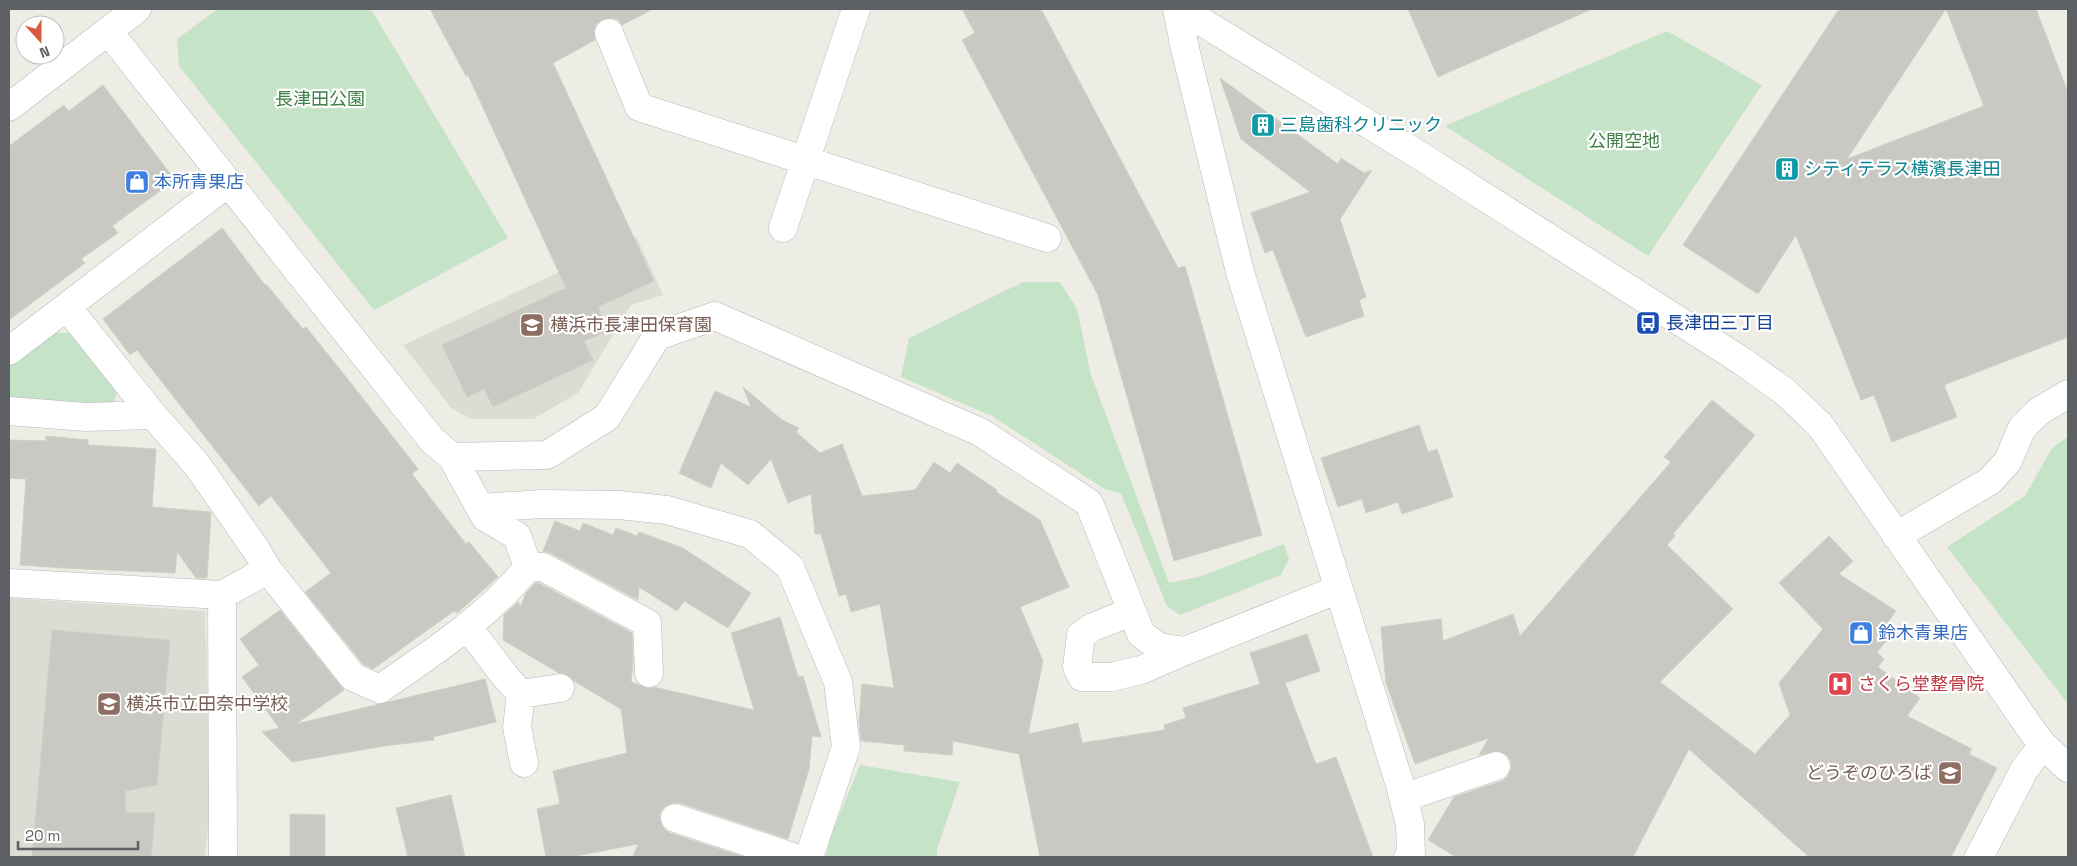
<svg xmlns="http://www.w3.org/2000/svg" width="2077" height="866" font-family="'Space Grotesk','Noto Sans JP',sans-serif">
	<rect width="100%" height="100%" fill="#eeede5"/>
	<path fill="#dddcd4" d="M 636,236 L 663,295 L 631,305 L 578,393 L 533,419 L 471,419 L 451,408 L 403,345 Z
		M 9,598 L 205,611 L 211,798 L 205,857 L 9,857 Z"/>
	<path fill="#c5e3c7" d="M 218,9 L 371,9 L 508,238 L 374,310 L 179,66 L 177,39 Z
		M 1667,31 L 1762,85 L 1648,256 L 1445,126 Z
		M 1023,282 L 1060,282 L 1077,309 L 1091,375 L 1169,583 L 1202,576 L 1284,544 L 1289,559 L 1281,575 L 1180,615 L 1167,606 L 1121,494 L 1103,488 L 992,416 L 901,377 L 909,338 Z
		M 52,333 L 75,333 L 117,392 L 113,407 L 9,401 L 9,366 Z
		M 2068,437 L 2068,704 L 1947,547 L 2025,496 L 2052,448 Z
		M 860,765 L 960,782 L 937,849 L 937,857 L 826,857 L 831,835 Z"/>
	<path fill="#c9c8c2" stroke="#d2cfc4" d="M 430,9 L 653,9 L 622,25 L 618,20 L 612,18 L 603,19 L 596,24 L 594,30 L 595,40 L 553,63 L 654,281 L 598,307 L 609,331 L 584,341 L 593,360 L 493,407 L 484,389 L 467,397 L 442,345 L 566,288 L 468,75 L 466,76 Z
		M 962,9 L 1041,9 L 1178,268 L 1185,266 L 1262,535 L 1174,561 L 1098,295 L 962,40 L 975,33 Z
		M 1408,9 L 1592,9 L 1438,77 Z
		M 1839,9 L 1946,9 L 1847,159 L 1984,106 L 1946,9 L 2036,9 L 2068,93 L 2068,337 L 1944,385 L 1957,417 L 1892,442 L 1874,395 L 1861,400 L 1796,235 L 1758,294 L 1683,245 Z
		M 1220,78 L 1338,164 L 1341,158 L 1364,173 L 1372,170 L 1340,219 L 1366,297 L 1359,300 L 1364,316 L 1306,337 L 1273,250 L 1265,253 L 1251,213 L 1310,192 L 1241,139 Z
		M 103,85 L 175,180 L 112,226 L 118,233 L 81,259 L 85,263 L 9,320 L 9,146 L 64,105 L 69,111 Z
		M 222,228 L 265,285 L 266,284 L 303,329 L 306,327 L 354,387 L 418,469 L 412,474 L 466,544 L 469,542 L 498,577 L 457,613 L 454,611 L 373,669 L 363,664 L 305,592 L 331,573 L 271,496 L 259,506 L 137,350 L 130,355 L 103,319 Z
		M 743,387 L 782,420 L 799,428 L 796,432 L 820,453 L 842,444 L 862,496 L 915,490 L 934,462 L 950,473 L 957,463 L 997,490 L 996,492 L 1040,520 L 1069,587 L 1020,607 L 1043,661 L 1028,734 L 1078,723 L 1082,743 L 1165,730 L 1164,725 L 1186,718 L 1183,708 L 1260,684 L 1250,653 L 1307,634 L 1320,671 L 1285,683 L 1316,764 L 1336,757 L 1373,857 L 1040,857 L 1019,754 L 953,741 L 952,755 L 904,751 L 904,745 L 861,741 L 859,722 L 862,684 L 894,688 L 880,604 L 851,612 L 846,594 L 839,596 L 821,534 L 815,534 L 811,494 L 788,503 L 771,459 L 748,485 L 721,463 L 711,488 L 679,473 L 715,391 L 751,407 Z
		M 1712,400 L 1755,435 L 1673,534 L 1675,536 L 1667,545 L 1733,609 L 1660,682 L 1755,754 L 1790,715 L 1779,683 L 1823,629 L 1779,583 L 1829,536 L 1853,561 L 1839,574 L 1896,611 L 1882,630 L 1890,637 L 1877,652 L 1884,659 L 1878,667 L 1920,698 L 1907,716 L 1972,749 L 1969,754 L 1997,768 L 1951,857 L 1809,857 L 1689,749 L 1633,857 L 1456,857 L 1428,840 L 1454,797 L 1502,781 L 1508,776 L 1511,769 L 1511,761 L 1507,755 L 1499,751 L 1479,755 L 1489,738 L 1415,764 L 1386,683 L 1381,627 L 1441,619 L 1443,641 L 1513,614 L 1520,636 L 1671,462 L 1664,457 Z
		M 1419,425 L 1428,452 L 1437,449 L 1453,497 L 1402,514 L 1398,502 L 1366,513 L 1362,499 L 1338,507 L 1321,458 Z
		M 46,436 L 88,440 L 88,445 L 156,449 L 152,507 L 211,512 L 207,578 L 196,578 L 177,552 L 175,573 L 64,568 L 20,565 L 26,479 L 9,478 L 9,440 L 46,441 Z
		M 555,521 L 580,531 L 583,523 L 613,535 L 616,528 L 637,536 L 639,532 L 683,548 L 751,593 L 728,628 L 684,601 L 677,611 L 639,587 L 638,600 L 550,553 L 543,551 Z
		M 535,583 L 539,583 L 632,633 L 633,662 L 631,682 L 649,689 L 654,687 L 754,710 L 731,633 L 780,617 L 798,677 L 803,676 L 821,737 L 812,736 L 809,769 L 788,839 L 680,803 L 672,803 L 665,806 L 660,813 L 660,821 L 664,829 L 670,833 L 744,857 L 633,857 L 638,844 L 571,857 L 546,857 L 537,809 L 560,804 L 553,771 L 627,753 L 621,709 L 574,681 L 566,674 L 559,673 L 503,640 L 504,615 L 518,602 L 521,606 L 526,593 Z
		M 280,610 L 344,690 L 296,724 L 485,679 L 496,722 L 433,737 L 434,740 L 384,746 L 292,762 L 262,732 L 279,728 L 242,677 L 259,665 L 240,639 Z
		M 52,630 L 170,640 L 157,785 L 125,791 L 126,813 L 155,813 L 151,857 L 32,857 Z
		M 451,795 L 465,857 L 408,857 L 396,808 Z
		M 290,814 L 325,815 L 325,857 L 290,857 Z"/>
	<g fill="none" stroke-linecap="round" stroke-linejoin="round">
		<defs>
			<path id="minor" d="M 1177,9 L 1185,49 L 1240,272 L 1400,785 L 1410,824 L 1411,853 L 1408,857
				M 1181,9 L 1422,157 L 1742,361 L 1784,391 L 1820,425 L 2033,732 L 2043,745 L 2068,768
				M 108,31 L 432,440 L 452,457 L 547,455 L 607,417 L 657,336 L 715,316 L 980,432 L 1089,503 L 1141,634 L 1159,647 L 1185,651 L 1339,589
				M 609,33 L 639,107 L 1047,238
				M 9,107 L 137,9
				M 783,228 L 856,9
				M 67,307 L 153,415 L 197,465 L 255,548 L 268,570 L 353,677 L 380,689 C 433,652 488,617 528,567 L 517,536 L 485,517 L 452,457
				M 9,351 L 228,183
				M 9,411 L 86,417 L 153,415
				M 480,508 L 542,504 L 619,505 L 667,510 L 750,534 L 790,567 L 838,682 L 846,747 L 809,857
				M 1896,536 L 1990,481 L 2008,461 L 2022,428 L 2038,412 L 2068,394
				M 528,567 L 543,567 L 647,623 L 649,673
				M 9,583 L 222,595 L 223,857
				M 222,595 L 268,570
				M 1131,612 L 1093,627 L 1081,635 L 1077,667 L 1082,677 L 1111,677 L 1141,670 L 1185,651
				M 467,626 L 504,675 L 521,694 L 517,727 L 524,763
				M 521,694 L 560,688
				M 1403,798 L 1496,766
				M 675,818 L 793,857
				M 1979,857 L 2024,770 L 2043,745"/>
		</defs>
		<use href="#minor" stroke="#b5b7bb" stroke-width="29"/>
		<use href="#minor" stroke="#fff" stroke-width="28"/>
	</g>
	<defs>
		<symbol id="building-square" viewBox="-11 -11 22 22"><rect x="-9" y="-9" width="18" height="18" rx="4" fill="#0f9aa8" stroke="#fff"/><path d="M-4-6H4V6H1V3H-1V6H-4ZM-2.5-4.3h1.7v1.8h-1.7ZM.8-4.3h1.7v1.8H.8ZM-2.5-1h1.7V.8h-1.7ZM.8-1h1.7V.8H.8Z" fill="#fff"/></symbol>
		<symbol id="shop-square" viewBox="-11 -11 22 22"><rect x="-9" y="-9" width="18" height="18" rx="4" fill="#3f7fe0" stroke="#fff"/><path d="M-5-2.5h2.3a2.7 3.5 0 0 1 5.4 0H5L5.5 6h-11ZM-1.5-2.5h3a1.5 2.3 0 0 0-3 0Z" fill="#fff"/></symbol>
		<symbol id="bus-square" viewBox="-11 -11 22 22"><rect x="-9" y="-9" width="18" height="18" rx="4" fill="#1a4fb4" stroke="#fff"/><path d="M-5-6H5V4H4V6H2V4H-2V6H-4V4H-5ZM-3.5-4V0h7V-4ZM-3.5 1.2v1.5H-2V1.2ZM2 1.2v1.5H3.5V1.2Z" fill="#fff"/></symbol>
		<symbol id="school-square" viewBox="-11 -11 22 22"><rect x="-9" y="-9" width="18" height="18" rx="4" fill="#8d6e63" stroke="#fff"/><path d="M0-5L7-2L0 1L-7-2ZM-4 1L0 2.5L4 1V4Q0 6-4 4Z" fill="#fff"/></symbol>
		<symbol id="hospital-square" viewBox="-11 -11 22 22"><rect x="-9" y="-9" width="18" height="18" rx="4" fill="#e0444e" stroke="#fff"/><path d="M-5-5h3v3.5h4V-5h3V5h-3V1.5h-4V5h-3Z" fill="#fff"/></symbol>
	</defs>
	<g fill-rule="evenodd">
		<use href="#building-square" x="1249" y="111" width="28" height="28"/>
		<use href="#building-square" x="1773" y="155" width="28" height="28"/>
		<use href="#shop-square" x="123" y="168" width="28" height="28"/>
		<use href="#bus-square" x="1634" y="309" width="28" height="28"/>
		<use href="#school-square" x="518" y="311" width="28" height="28"/>
		<use href="#shop-square" x="1847" y="619" width="28" height="28"/>
		<use href="#hospital-square" x="1826" y="670" width="28" height="28"/>
		<use href="#school-square" x="95" y="690" width="28" height="28"/>
		<use href="#school-square" x="1936" y="759" width="28" height="28"/>
	</g>
	<g text-anchor="middle" stroke-width="4.5" stroke-linejoin="round" paint-order="stroke">
		<g font-size="18" fill="#3f8147" stroke="#fff">
			<text x="320" y="105">長津田公園</text>
			<text x="1624" y="147">公開空地</text>
		</g>
		<g font-size="18" fill="#0d838f" stroke="#fff" text-anchor="start">
			<text x="1280" y="131">三島歯科クリニック</text>
			<text x="1804" y="175">シティテラス横濱長津田</text>
		</g>
		<g font-size="18" fill="#366cbe" stroke="#fff" text-anchor="start">
			<text x="154" y="188">本所青果店</text>
			<text x="1878" y="639">鈴木青果店</text>
		</g>
		<g font-size="18" fill="#164399" stroke="#fff" text-anchor="start">
			<text x="1666" y="329">長津田三丁目</text>
		</g>
		<g font-size="18" fill="#785e54" stroke="#fff" text-anchor="start">
			<text x="550" y="331">横浜市長津田保育園</text>
			<text x="126" y="710">横浜市立田奈中学校</text>
			<text x="1932" y="779" text-anchor="end">どうぞのひろば</text>
		</g>
		<g font-size="18" fill="#be3a42" stroke="#fff" text-anchor="start">
			<text x="1858" y="690">さくら堂整骨院</text>
		</g>
	</g>
	<rect width="2077" height="866" fill="none" stroke="#5d6064" stroke-width="20"/>
	<g transform="translate(40 40) rotate(159)"><circle r="24" fill="#ffffff" stroke="#bebfc1"/>
	<path d="M0-4L9 19L0 12L-9 19Z" fill="#d75942"/>
	<text y="-8" font-size="14" font-weight="bold" text-anchor="middle" fill="#5d6064">N</text>
	</g>
	<path d="M18 841v8h120v-8" fill="none" stroke="#5d6064" stroke-width="2.5"/>
	<text x="25" y="841" font-size="15" fill="#5d6064" stroke="#ffffff" stroke-width="4" paint-order="stroke">20 m</text>
</svg>
